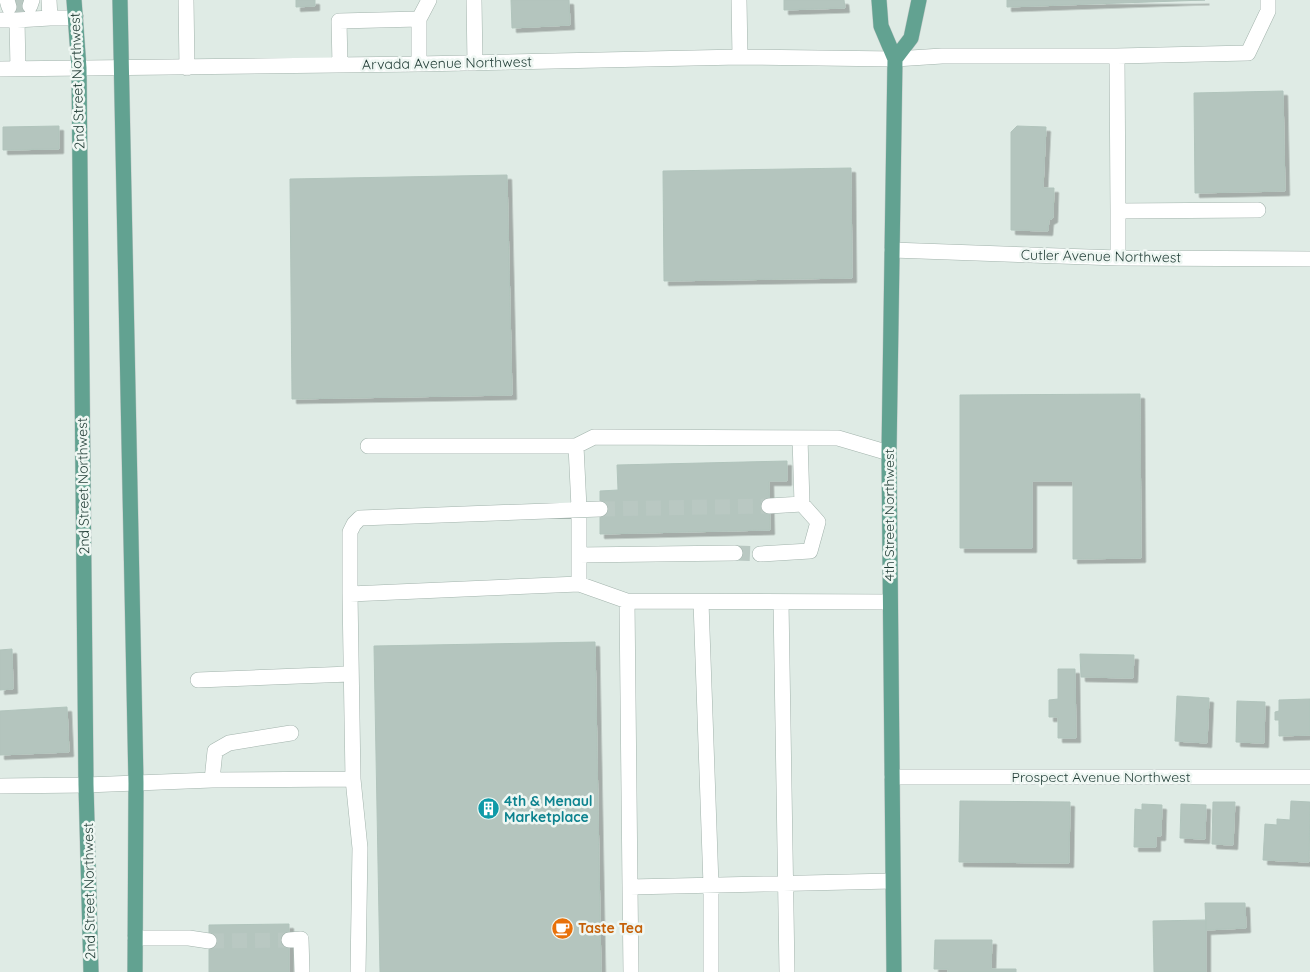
<svg xmlns="http://www.w3.org/2000/svg" width="1310" height="972" font-family="Quicksand,sans-serif">
	<defs>
		<filter id="shadow"><feDropShadow dx="4.5" dy="4.5" stdDeviation="0" flood-color="#0004"/></filter>
	</defs>
	<rect width="100%" height="100%" fill="#dfebe5"/>
	<path fill="#b4c5be" stroke="#b1c4bc" filter="url(#shadow)" d="M 9,0 L 30,0 L 31,10 L 10,11 Z
		M 296,0 L 315,0 L 315,6 L 296,7 Z
		M 511,0 L 569,0 L 570,25 L 512,28 Z
		M 784,0 L 844,0 L 845,8 L 784,10 Z
		M 1007,0 L 1205,0 L 1007,7 Z
		M 1283,91 L 1285,191 L 1195,193 L 1194,93 Z
		M 59,126 L 59,149 L 3,150 L 3,127 Z
		M 1017,126 L 1046,127 L 1043,188 L 1054,188 L 1053,218 L 1049,220 L 1048,231 L 1011,230 L 1011,132 Z
		M 851,168 L 852,278 L 664,281 L 663,171 Z
		M 507,175 L 512,395 L 292,399 L 290,179 Z
		M 1140,394 L 1141,558 L 1073,559 L 1073,481 L 1032,481 L 1032,548 L 960,548 L 960,395 Z
		M 787,461 L 787,481 L 769,481 L 770,530 L 600,534 L 600,491 L 618,490 L 617,465 Z
		M 595,642 L 601,972 L 380,972 L 374,646 Z
		M 12,649 L 13,689 L 0,690 L 0,650 Z
		M 1080,654 L 1134,655 L 1133,678 L 1081,677 Z
		M 1058,669 L 1075,669 L 1076,738 L 1058,738 L 1058,717 L 1049,717 L 1049,700 L 1058,699 Z
		M 1177,696 L 1209,698 L 1207,743 L 1175,741 Z
		M 1310,699 L 1310,735 L 1279,736 L 1279,720 L 1275,720 L 1275,712 L 1279,711 L 1279,700 Z
		M 1237,701 L 1265,702 L 1264,743 L 1236,742 Z
		M 67,707 L 69,752 L 0,755 L 0,711 Z
		M 960,801 L 1070,802 L 1069,863 L 959,862 Z
		M 1291,801 L 1310,802 L 1309,862 L 1263,860 L 1265,824 L 1277,825 L 1277,819 L 1290,820 Z
		M 1213,802 L 1235,802 L 1233,845 L 1212,844 Z
		M 1142,804 L 1162,805 L 1161,836 L 1156,836 L 1156,847 L 1134,847 L 1135,809 L 1142,810 Z
		M 1181,804 L 1206,805 L 1205,839 L 1180,838 Z
		M 1205,903 L 1245,903 L 1246,928 L 1206,930 Z
		M 1206,920 L 1206,972 L 1154,972 L 1153,921 Z
		M 289,924 L 289,972 L 209,972 L 209,925 Z
		M 935,940 L 992,940 L 991,969 L 1016,969 L 1016,972 L 948,972 L 948,969 L 934,969 Z"/>
	<g fill="none" stroke-linecap="round" stroke-linejoin="round">
		<path stroke="#b9c8c2" stroke-width="15" stroke-dasharray="15 8" stroke-linecap="butt" d="M 9,7 L 30,6
			M 600,509 L 769,506
			M 735,553 L 760,554
			M 209,941 L 289,940"/>
		<defs>
			<path id="minor" d="M 7,0 L 9,7
				M 49,0 L 50,18 L 76,18
				M 186,0 L 187,68
				M 474,0 L 475,63
				M 739,0 L 740,57
				M 30,6 L 32,0
				M 0,20 L 17,20 L 18,69
				M 17,20 L 50,18
				M 1117,56 L 1248,53 L 1268,11 L 1268,0
				M 419,64 L 419,19 L 429,0
				M 340,65 L 339,21 L 419,19
				M 0,69 L 419,64 L 740,57 L 895,59 L 942,56 L 1117,56 L 1118,211 L 1258,210
				M 1118,211 L 1118,258
				M 892,250 L 1118,258 L 1310,259
				M 800,438 L 802,504
				M 368,446 L 576,446
				M 760,554 L 810,551 L 818,522 L 802,504 L 769,506
				M 579,555 L 735,553
				M 579,584 L 579,508 L 576,446 L 594,437 L 838,438 L 889,453
				M 350,594 L 350,532 L 354,524 L 360,518 L 600,509
				M 627,601 L 630,887
				M 701,602 L 711,885 L 711,972
				M 781,602 L 787,972
				M 198,680 L 350,674
				M 892,777 L 1310,777
				M 353,779 L 360,848 L 358,972
				M 212,780 L 215,751 L 229,743 L 291,733
				M 0,786 L 86,785 L 212,780 L 353,779 L 350,594 L 579,584 L 627,601 L 889,602
				M 135,938 L 189,938 L 209,941
				M 289,940 L 301,939 L 302,972
				M 631,972 L 630,887 L 892,881"/>
			<path id="major" d="M 74,0 L 79,68 L 86,785 L 91,972
				M 120,0 L 136,783 L 135,972
				M 879,0 L 881,26 L 895,59 L 889,453 L 894,972
				M 895,59 L 911,38 L 919,0"/>
		</defs>
		<use href="#minor" stroke="#a2b3ac" stroke-width="16"/>
		<use href="#major" stroke="#c0c8c6" stroke-width="16"/>
		<use href="#minor" stroke="#fff" stroke-width="15"/>
		<use href="#major" stroke="#62a291" stroke-width="15"/>
	</g>
	<defs>
		<symbol id="building-disc" viewBox="-11 -11 22 22"><circle r="9.5" fill="#0f9aa8" stroke="#eff7f3"/><path d="M-4-6H4V6H1V3H-1V6H-4ZM-2.5-4.3h1.7v1.8h-1.7ZM.8-4.3h1.7v1.8H.8ZM-2.5-1h1.7V.8h-1.7ZM.8-1h1.7V.8H.8Z" fill="#fff"/></symbol>
		<symbol id="cafe-disc" viewBox="-11 -11 22 22"><circle r="9.5" fill="#e8710a" stroke="#eff7f3"/><path d="M-5.5-4.5H6V0H3Q3 3.5 0 3.5H-2.5Q-5.5 3.5-5.5 0ZM3-3.2v2h1.7v-2ZM-6 4.5H4V6H-6Z" fill="#fff"/></symbol>
	</defs>
	<g fill-rule="evenodd">
		<use href="#building-disc" x="476" y="796" width="25" height="25"/>
		<use href="#cafe-disc" x="550" y="916" width="25" height="25"/>
	</g>
	<g text-anchor="middle" stroke-width="5" stroke-linejoin="round" paint-order="stroke">
		<g font-size="14" fill="#1f3b34" stroke="#eff7f3">
			<text transform="translate(447 63) rotate(-1)" y="5">Arvada Avenue Northwest</text>
			<text transform="translate(77 81) rotate(-92)" y="5">2nd Street Northwest</text>
			<text transform="translate(1101 256) rotate(1)" y="5">Cutler Avenue Northwest</text>
			<text transform="translate(83 486) rotate(-91)" y="5">2nd Street Northwest</text>
			<text transform="translate(889 515) rotate(-90)" y="5">4th Street Northwest</text>
			<text x="1101" y="782">Prospect Avenue Northwest</text>
			<text transform="translate(89 891) rotate(-91)" y="5">2nd Street Northwest</text>
		</g>
		<g font-size="14" font-weight="bold" fill="#0d838f" stroke="#eff7f3" text-anchor="start">
			<text x="504" y="806">4th &amp; Menaul<tspan x="504" dy="16">Marketplace</tspan></text>
		</g>
		<g font-size="14" font-weight="bold" fill="#c56008" stroke="#eff7f3" text-anchor="start">
			<text x="578" y="933">Taste Tea</text>
		</g>
	</g>
</svg>
